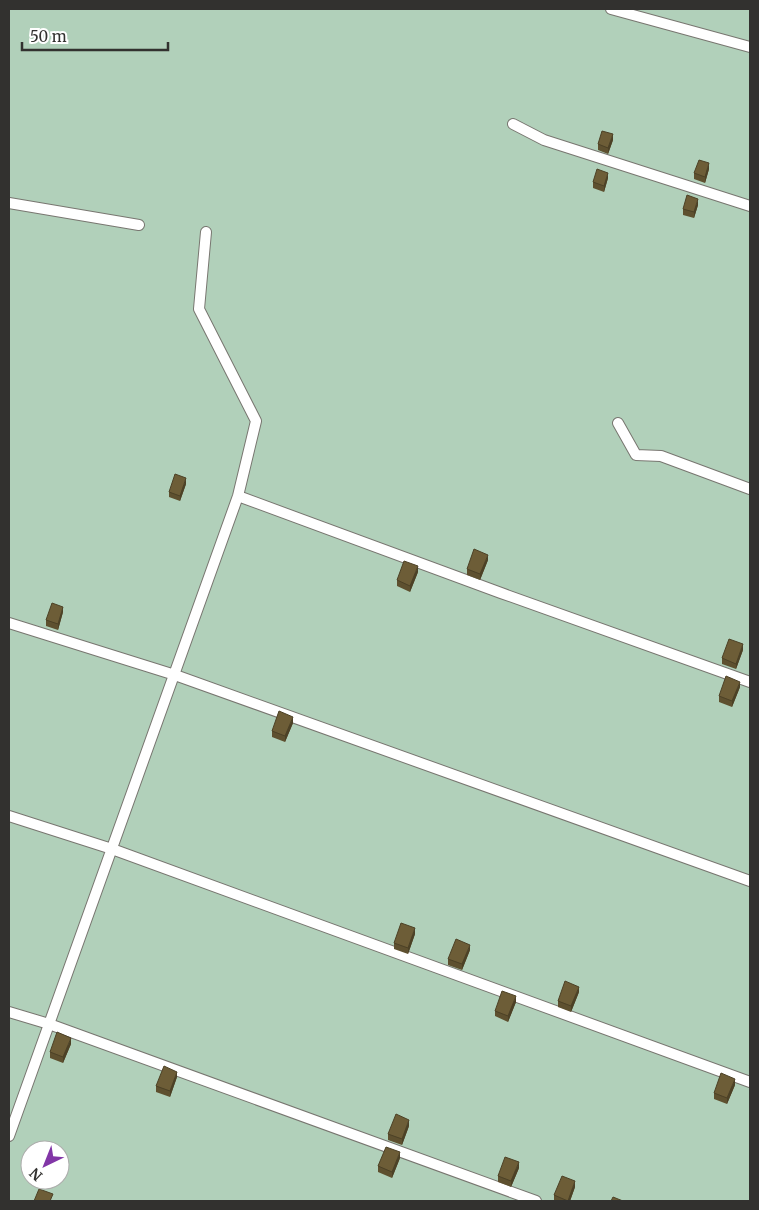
<svg xmlns="http://www.w3.org/2000/svg" width="759" height="1210" font-family="Merriweather,serif">
  <style>
    .green { fill: #b1d0ba; fill-rule: evenodd }
    .lines { fill: none; stroke-linecap: round; stroke-linejoin: round }
    .lane-casing { stroke: #787670; stroke-width: 12 }
    .lane { stroke: #fff; stroke-width: 10 }
    .wall { fill: #5e502f }
    .shaded-wall { fill: #4c4126 }
    .building { fill: #6d5d37; stroke: #4c4126 }
  </style>
  <rect width="100%" height="100%" fill="#f1efe8"/>
  <!-- green -->
  <path class="green" d="M9,9h741v1192h-741zM30,1150h30v30h-30z"/>
  <g class="lines">
    <!-- lane casing -->
    <g class="lane-casing">
      <path id="lane" d="M611,9l139,38
        M513,124l31,16 206,66
        M9,203l130,22
        M618,423l18,32 25,1 89,33
        M238,496l263,97 249,89
        M9,623l166,52 575,206
        M9,816l103,33 638,233
        M9,1012l40,12 487,177
        M9,1136l229,-640 18,-75 -57,-112 7,-77"/>
    </g>
    <!-- lane -->
    <use href="#lane" class="lane"/>
  </g>
  <!-- wall -->
  <path class="wall" d="M613,140l-5,14 -10,-4v-6z
    M709,169l-4,14 -11,-4v-6z
    M608,178l-4,14 -11,-4v-6z
    M698,205l-4,13 -11,-3v-6z
    M186,484l-6,17 -11,-4v-5z
    M488,560l-8,20 -13,-5v-6z
    M418,572l-8,20 -13,-6v-6z
    M63,612l-5,18 -12,-4v-6z
    M743,650l-7,19 -14,-5v-6z
    M740,687l-8,20 -13,-5v-6z
    M293,723l-8,19 -13,-5v-6z
    M415,934l-7,20 -14,-5v-6z
    M470,950l-8,20 -14,-5v-6z
    M579,992l-8,20 -13,-5v-6z
    M516,1002l-8,20 -13,-6v-5z
    M71,1044l-8,19 -13,-5v-6z
    M177,1077l-7,20 -14,-5v-6z
    M735,1085l-8,19 -13,-5v-6z
    M409,1126l-7,19 -14,-5v-6z
    M400,1158l-8,20 -14,-6v-6z
    M519,1168l-8,19 -13,-5v-6z
    M575,1187l-5,14h-16v-6z"/>
  <!-- shaded-wall -->
  <path class="shaded-wall" d="M613,134v6l-5,14v-6z
    M709,163v6l-4,14v-6z
    M608,173v5l-4,14v-6z
    M698,199v6l-4,13v-6z
    M186,478v6l-6,17v-5z
    M488,555v5l-8,20v-6z
    M418,566v6l-8,20v-6z
    M63,607v5l-5,18v-6z
    M743,644v6l-7,19v-5z
    M740,682v5l-8,20v-6z
    M293,717v6l-8,19v-6z
    M415,928v6l-7,20v-6z
    M470,945v5l-8,20v-6z
    M579,987v5l-8,20v-6z
    M516,996v6l-8,20v-6z
    M71,1038v6l-8,19v-6z
    M177,1072v5l-7,20v-6z
    M735,1079v6l-8,19v-6z
    M409,1120v6l-7,19v-6z
    M400,1152v6l-8,20v-6z
    M519,1162v6l-8,19v-6z
    M575,1181v6l-5,14h-2z"/>
  <!-- building -->
  <path class="building" d="M602,131l11,3 -5,14 -10,-4z
    M699,160l10,3 -4,14 -11,-4z
    M597,169l11,4 -4,13 -11,-4z
    M687,195l11,4 -4,13 -11,-3z
    M175,474l11,4 -6,18 -11,-4z
    M474,549l14,6 -8,19 -13,-5z
    M404,561l14,5 -8,20 -13,-6z
    M52,603l11,4 -5,17 -12,-4z
    M729,639l14,5 -7,20 -14,-6z
    M726,676l14,6 -8,19 -13,-5z
    M279,711l14,6 -8,19 -13,-5z
    M401,923l14,5 -7,20 -14,-5z
    M456,939l14,6 -8,19 -14,-5z
    M565,981l14,6 -8,19 -13,-5z
    M502,991l14,5 -8,20 -13,-5z
    M57,1032l14,6 -8,19 -13,-5z
    M164,1066l13,6 -7,19 -14,-5z
    M721,1073l14,6 -8,19 -13,-5z
    M396,1114l13,6 -7,19 -14,-5z
    M386,1147l14,5 -8,20 -14,-6z
    M505,1157l14,5 -8,19 -13,-5z
    M562,1176l13,5 -7,20 -14,-6z
    M39,1189l14,5 -3,7h-16z
    M613,1197l10,4h-12z"/>
  <!-- border -->
  <rect width="759" height="1210" fill="none" stroke="#32312f" stroke-width="20"/>
  <!-- north arrow -->
  <g transform="translate(45 1165) rotate(223)"><circle r="24" fill="#ffffff" stroke="#adadac"/>
  <path d="M0-4L9 19L0 12L-9 19Z" fill="#8236a7"/>
  <text y="-8" font-size="14" font-weight="bold" text-anchor="middle" fill="#32312f">N</text>
  </g>
  <!-- scale -->
  <path d="M22 42v8h146v-8" fill="none" stroke="#32312f" stroke-width="2.5"/>
  <text x="30" y="42" font-size="15" fill="#32312f" stroke="#ffffff" stroke-width="4" paint-order="stroke">50 m</text>
</svg>
